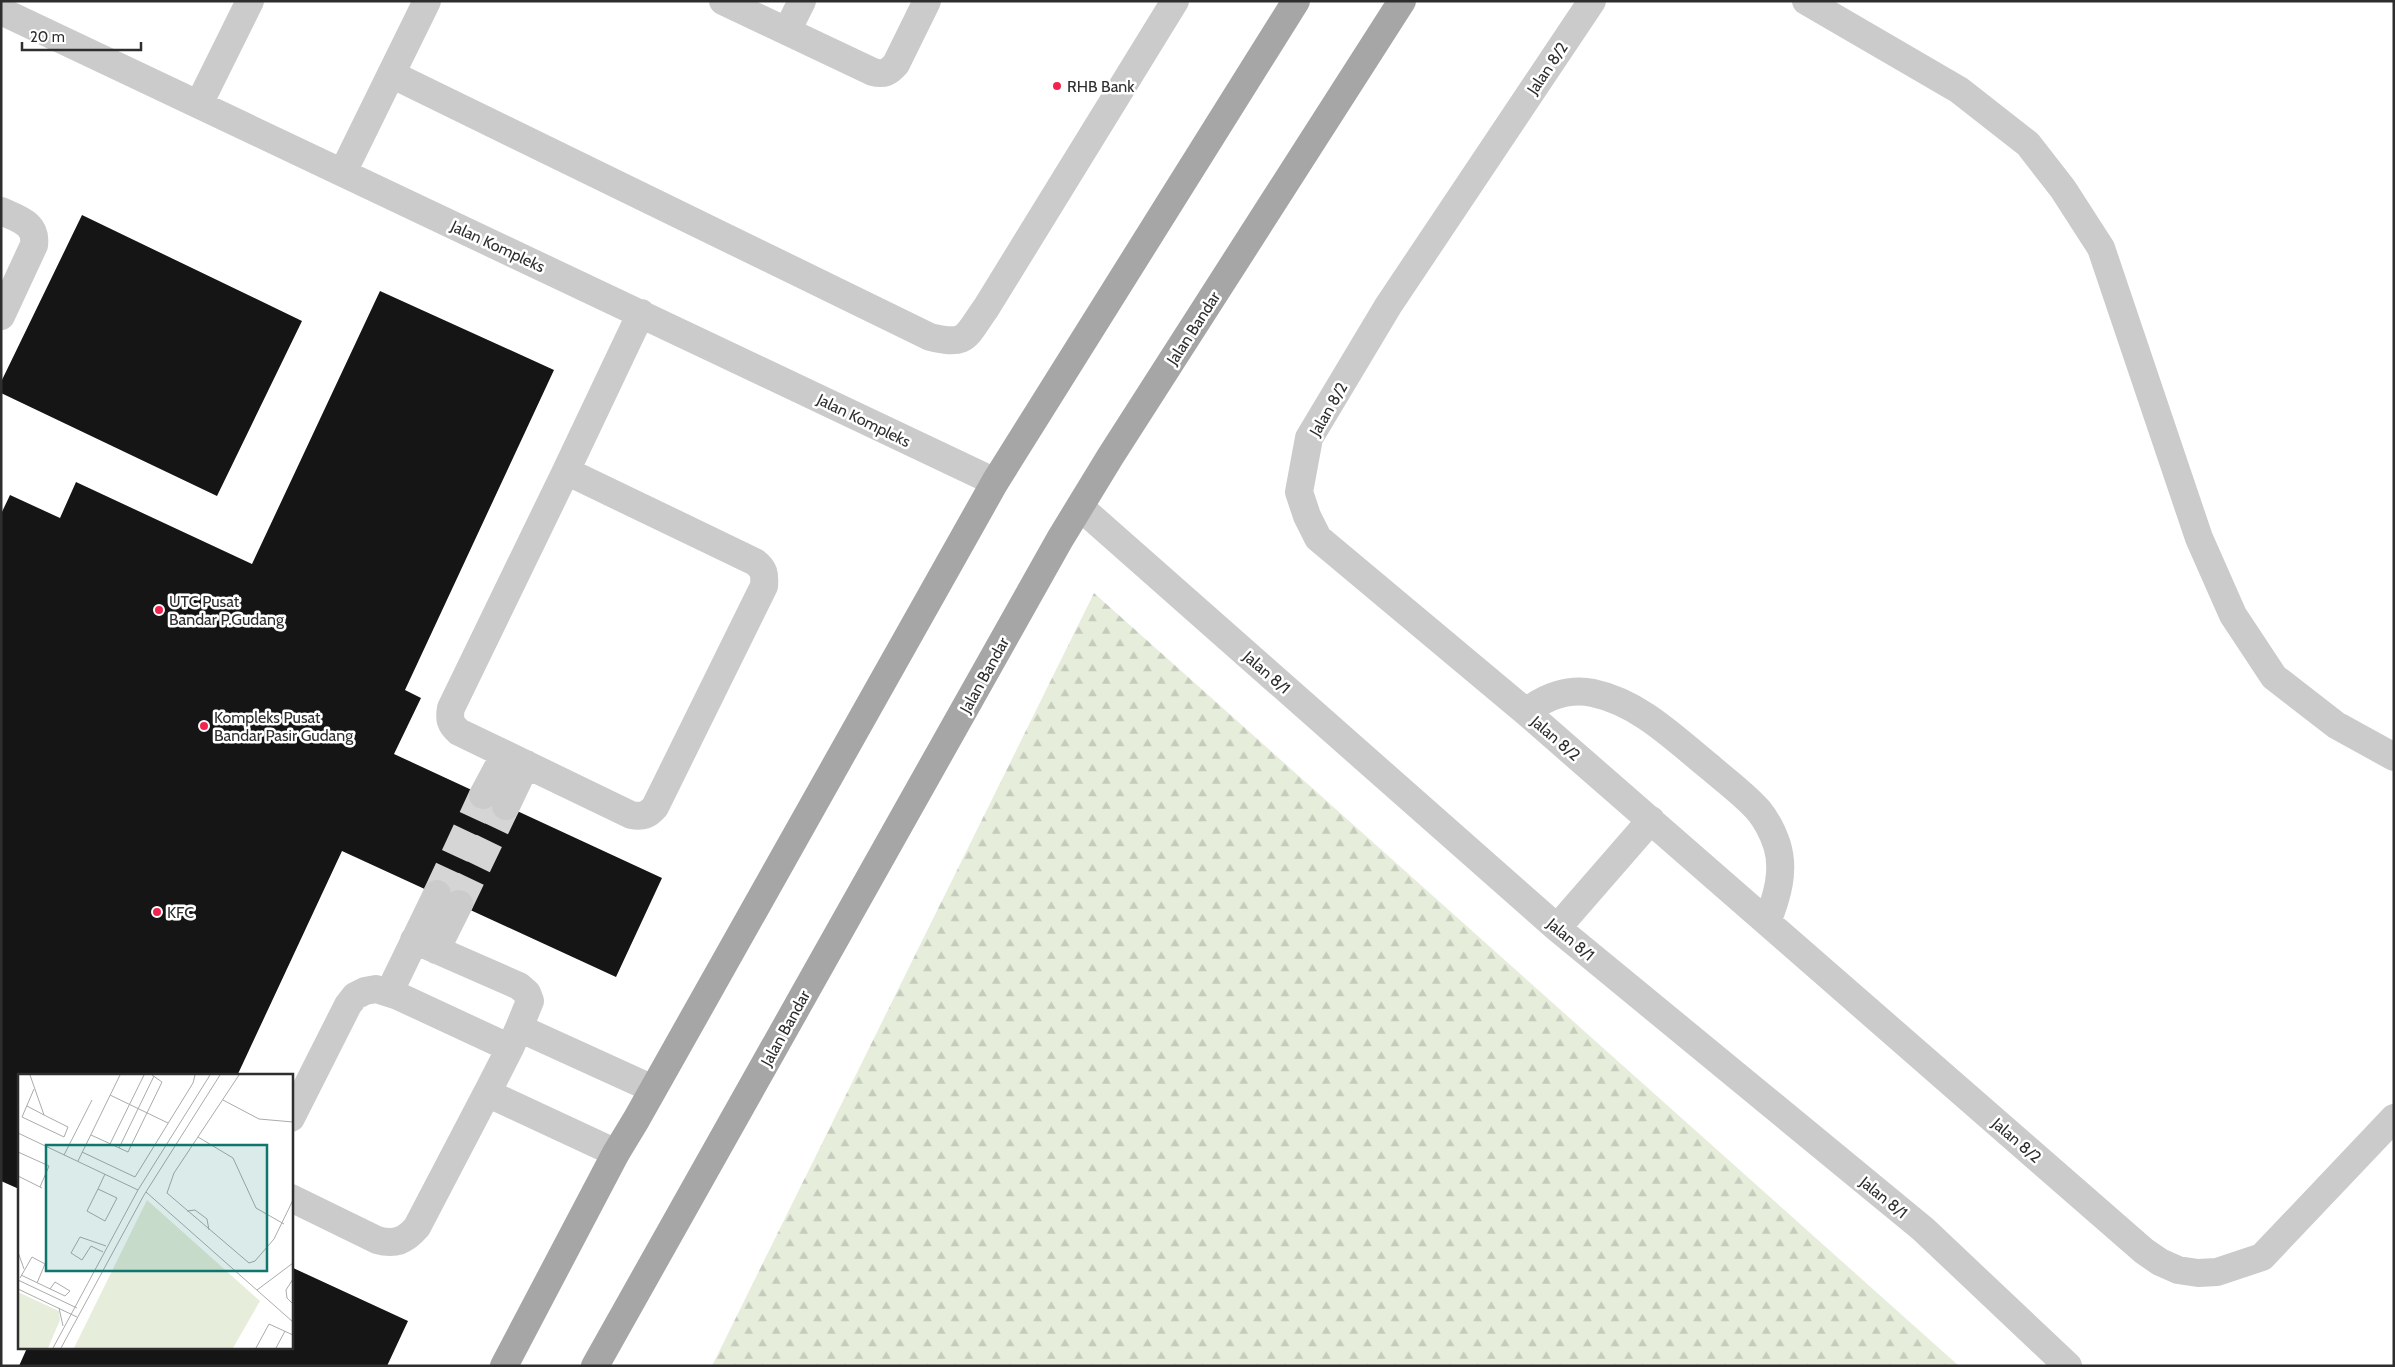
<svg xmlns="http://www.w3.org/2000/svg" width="2395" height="1367" font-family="Cabin,sans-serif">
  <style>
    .forest { fill: url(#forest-firs) }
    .building { fill: #151515 }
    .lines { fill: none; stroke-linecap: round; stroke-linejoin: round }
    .minor-tunnel { stroke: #d5d5d5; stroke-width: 28; stroke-dasharray: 28 14; stroke-linecap: butt }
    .minor { stroke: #cbcbcb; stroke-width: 28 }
    .major { stroke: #a6a6a6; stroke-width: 28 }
    .poi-dot { fill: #f2244f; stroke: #fff; stroke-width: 2 }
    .labels { text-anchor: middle; stroke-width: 5; stroke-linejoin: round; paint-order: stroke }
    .street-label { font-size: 16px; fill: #2e2e2e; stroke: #fff }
    .poi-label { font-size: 16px; fill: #2e2e2e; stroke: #fff; text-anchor: start }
    .inset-road { fill: none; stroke: #ababab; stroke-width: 1 }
    .view { fill: #0f766e; fill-opacity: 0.15; stroke: #0f766e; stroke-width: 2.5 }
    .inset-edge { fill: none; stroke: #2e2e2e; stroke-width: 2.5 }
  </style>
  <defs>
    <pattern id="forest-firs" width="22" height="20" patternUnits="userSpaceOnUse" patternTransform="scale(1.25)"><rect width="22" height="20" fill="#e7eddb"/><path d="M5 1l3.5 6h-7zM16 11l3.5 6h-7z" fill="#c6ccbc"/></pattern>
  </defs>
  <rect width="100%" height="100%" fill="#fff"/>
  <!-- forest -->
  <path class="forest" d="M1094,593l865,773h-1247z"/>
  <!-- building -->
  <path class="building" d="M82,215l220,106 -85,175 -216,-103v-11z
    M380,291l174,79 -149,320 16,8 -27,56 268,124 -46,99 -274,-126 -105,225h-218v113l-18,-8v-667l9,-19 50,23 16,-36 176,82z
    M291,1267l117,54 -21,45h-368l8,-18h264z"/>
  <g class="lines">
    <!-- minor-tunnel -->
    <path class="minor-tunnel" d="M437,894l46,-99
      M459,904l47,-98"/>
    <!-- minor -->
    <path class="minor" d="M723,1l150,71c11,3 16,0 23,-8l31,-63
      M1592,1l-204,305 -79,132 -10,54 8,24 11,22 208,174 618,539 16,11 18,8 20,3 19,-1 45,-15 132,-139
      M1806,1l153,89 69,54 35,45 38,59 98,290 34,77 41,62 62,48 58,32
      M1,11l994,471
      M787,31l15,-30
      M391,74l539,263c38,9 35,0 56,-29l189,-307
      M199,104l51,-103
      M343,172l84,-171
      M1,211c17,8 36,12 33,34l-33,71
      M566,471l189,91c9,7 10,12 9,24l-109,221c-7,8 -12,10 -24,8l-172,-83c-9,-8 -10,-13 -8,-24z
      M566,471l75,-158
      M1080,507l477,421 366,301 145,137
      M1526,712c19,-15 43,-24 67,-19 47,10 82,46 118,75 16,14 34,27 48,43 8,10 14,22 18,34 8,26 0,52 -10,77
      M483,795l22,-41
      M506,806l20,-42
      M1557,928l94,-108
      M414,940l105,46 8,7 3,8 -11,27
      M436,950l23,-46
      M389,993l48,-99
      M487,1093l23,-45
      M291,1118l57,-113 7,-9 10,-5 11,-2 22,7 112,52 9,-20 134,61
      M291,1198l86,42c18,5 28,1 40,-13l70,-134 129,60"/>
    <!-- major -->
    <path class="major" d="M504,1366l112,-213 20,-33 359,-638 301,-481
      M595,1366l465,-827 50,-82 292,-456"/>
  </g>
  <!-- markers -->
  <g class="poi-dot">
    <circle cx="1057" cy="86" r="5"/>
    <circle cx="159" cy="610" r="5"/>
    <circle cx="204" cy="726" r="5"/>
    <circle cx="157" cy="912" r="5"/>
  </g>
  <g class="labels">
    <!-- street labels -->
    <g class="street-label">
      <text transform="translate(1547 68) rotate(-56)" y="6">Jalan 8/2</text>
      <text transform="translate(498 246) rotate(25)" y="6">Jalan Kompleks</text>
      <text transform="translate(1193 328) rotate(-57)" y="6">Jalan Bandar</text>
      <text transform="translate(1328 409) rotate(-60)" y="6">Jalan 8/2</text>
      <text transform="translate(864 420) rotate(26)" y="6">Jalan Kompleks</text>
      <text transform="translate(1267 672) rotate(41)" y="6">Jalan 8/1</text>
      <text transform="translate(984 675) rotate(-61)" y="6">Jalan Bandar</text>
      <text transform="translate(1556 738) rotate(41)" y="6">Jalan 8/2</text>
      <text transform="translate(1571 939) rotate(40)" y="6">Jalan 8/1</text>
      <text transform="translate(785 1028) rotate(-61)" y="6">Jalan Bandar</text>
      <text transform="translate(2017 1140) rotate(41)" y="6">Jalan 8/2</text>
      <text transform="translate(1884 1197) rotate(39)" y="6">Jalan 8/1</text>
    </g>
    <!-- poi labels -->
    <g class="poi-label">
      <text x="1067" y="92">RHB Bank</text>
      <text x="169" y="607">UTC Pusat<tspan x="169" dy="18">Bandar P.Gudang</tspan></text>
      <text x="214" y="723">Kompleks Pusat<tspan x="214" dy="18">Bandar Pasir Gudang</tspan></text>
      <text x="167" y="918">KFC</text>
    </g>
  </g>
  <!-- overview -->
  <g transform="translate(18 1074)">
    <rect width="275" height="275" fill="#fff"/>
    <path d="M129,126l113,101 -27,47h-159z" fill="#e7eddb"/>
    <path d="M0,218l41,19 1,9 -12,28h-30z" fill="#e7eddb"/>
    <path class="inset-road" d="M12,1l14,40 24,12 -4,10 -42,-20 12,-28M221,1l-65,98 -7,20 82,70 6,-2 19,-22 19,-39M92,21l58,28M205,26l36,19 34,3M9,32l17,9M0,59l120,57M73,61l37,17 34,-70 -10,-7M180,63l35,21 23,50 28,16M92,70l34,-69M101,74l35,-72M0,78l31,14 -9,21M64,78l53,25 58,-94 2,-8M46,81l28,-55M60,87l42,-86M0,102l24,12M80,115l19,9 -12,23 -18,-10zM80,115l7,-15M128,118l147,130M169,137l8,-1 12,9 2,11M0,178l6,17M85,178l-12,-6 -9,14 -11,-7 9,-16 26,9M3,201l44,21 5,-5 -15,-9 -5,7M2,204l12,-21 13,7 -8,19M275,205l-7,11 1,8 6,6M0,206l59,28M0,215l59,28M239,216l36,-27M41,234l4,18M35,274l85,-158 72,-115M43,274l83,-153 76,-120M238,274l13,-24 24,11M258,274l9,-17"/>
    <path class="view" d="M28,71h221v126h-221z"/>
    <rect width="275" height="275" class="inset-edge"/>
  </g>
  <!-- border -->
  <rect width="2395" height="1367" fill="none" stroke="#2e2e2e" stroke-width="5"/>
  <!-- scale -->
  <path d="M22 42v8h119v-8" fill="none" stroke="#2e2e2e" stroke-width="2.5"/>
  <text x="30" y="42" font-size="15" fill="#2e2e2e" stroke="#ffffff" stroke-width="4" paint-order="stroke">20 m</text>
</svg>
